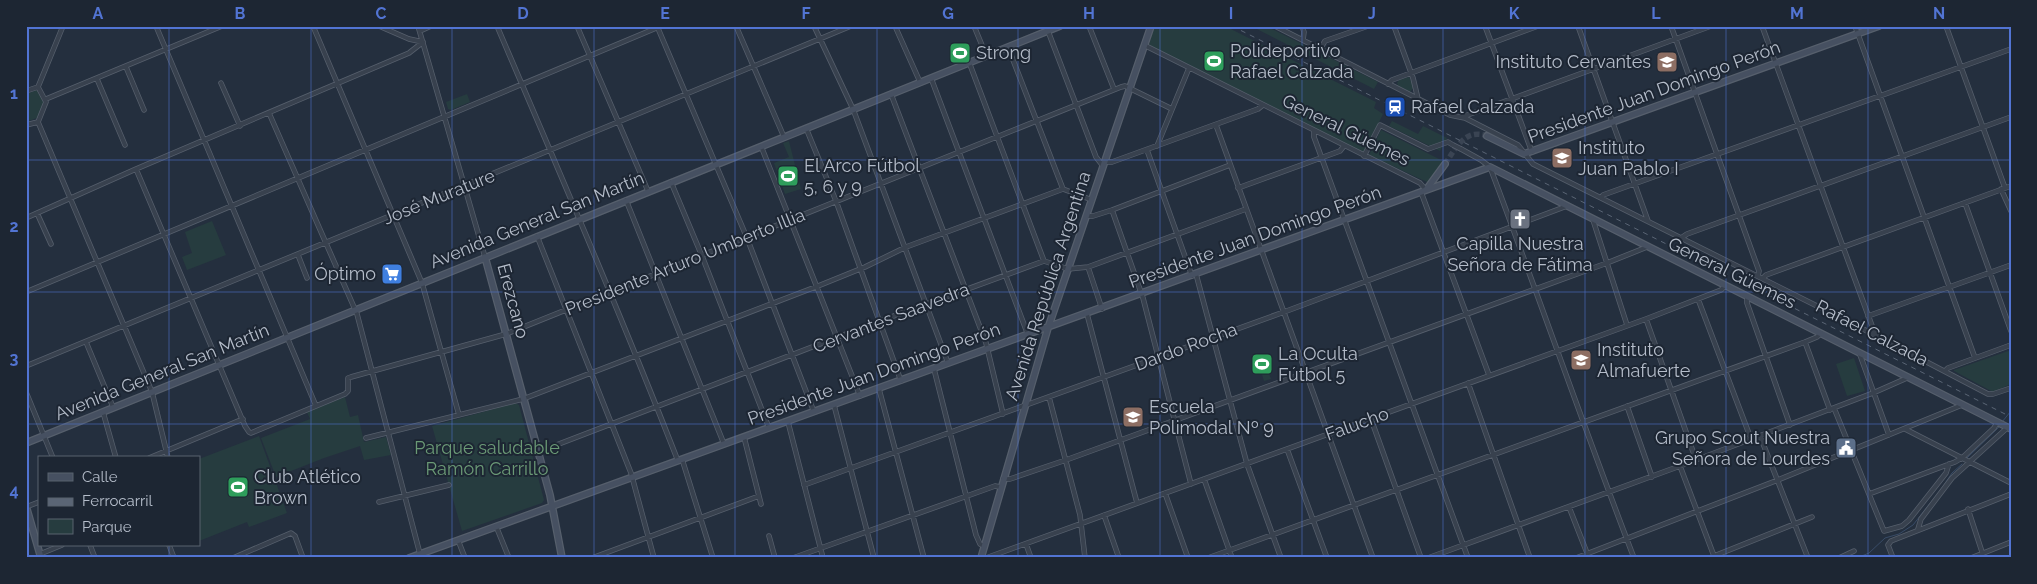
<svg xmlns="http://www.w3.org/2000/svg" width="2037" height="584" font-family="Raleway,sans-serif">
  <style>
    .green { fill: #263c3f }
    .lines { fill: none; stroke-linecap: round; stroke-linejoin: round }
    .stream { stroke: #394c67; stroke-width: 1 }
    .secondary-tunnel { stroke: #3a4453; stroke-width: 5.5; stroke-dasharray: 5.5 3; stroke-linecap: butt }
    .street-casing { stroke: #565f6c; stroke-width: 5.5 }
    .secondary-casing { stroke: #565f6c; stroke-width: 8 }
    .street { stroke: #38414e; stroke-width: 4 }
    .secondary { stroke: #465061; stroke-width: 5.5 }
    .rail { stroke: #5a6575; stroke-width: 1; stroke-dasharray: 5 5; stroke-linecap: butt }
    .street-bridge-casing { stroke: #565f6c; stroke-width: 5.5; stroke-linecap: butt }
    .street-bridge { stroke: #38414e; stroke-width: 4 }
    .grid { fill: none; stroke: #5274d3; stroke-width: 1; stroke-opacity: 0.55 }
    .labels { text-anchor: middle; stroke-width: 4; stroke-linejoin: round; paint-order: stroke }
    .poi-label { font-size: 18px; fill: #b4bcc9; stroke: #1d2633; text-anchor: start }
    .street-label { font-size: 18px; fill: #b4bcc9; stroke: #1d2633 }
    .park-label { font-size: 18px; fill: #6b9a76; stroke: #1d2633 }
    .neatline { fill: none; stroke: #5274d3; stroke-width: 2 }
    .grid-label { font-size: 16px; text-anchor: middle; font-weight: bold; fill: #5274d3 }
  </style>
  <rect width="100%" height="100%" fill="#242f3e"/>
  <!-- green -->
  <path class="green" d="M1153,26h72l151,76 -2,6 9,6 -19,39 -215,-107z
    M1251,26h15l112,56 -4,7z
    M1409,77l5,10 -4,5 -11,-5 -2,-4 2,-3z
    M37,90l7,13 -7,15 -11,4v-28z
    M467,94l3,8 -19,8 -3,-1 -2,-7z
    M1392,121l26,13 5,-8 24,12 -7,13 -51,-25z
    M1381,130l62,31 -14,22 -60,-28z
    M789,141l12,48 -16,5 -11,-31 15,-6 -6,-14z
    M212,221l14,34 -39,15 -5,-13 10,-4 -7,-21z
    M2011,350v34l-18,8 -39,-21v-1z
    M1262,354l9,25 -7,2 -8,-25z
    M1854,358l11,33 -18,5 -11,-32z
    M345,397l5,20 8,-2 6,27 22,-5 5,18 -27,5 -4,-14 -36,12 -48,19 -15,-39 49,-19 -3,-7z
    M515,403l4,2 25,95 -2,3 -80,28 -30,-105z
    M259,436l28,77 -38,14 -2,-5 -48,19v-82z"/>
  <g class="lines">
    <!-- stream -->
    <path class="stream" d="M2002,422l9,-11
      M1967,458l33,-32
      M1938,494l14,-21 10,-9
      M1857,558l12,-5 16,-15 14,-4 14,-9 22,-28"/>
    <!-- secondary-tunnel -->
    <path class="secondary-tunnel" d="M1445,164c11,-16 20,-36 42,-28"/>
    <!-- street casing -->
    <g class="street-casing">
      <path id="street" d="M156,26l160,380
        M313,26l109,257 37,132
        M379,26l30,13 14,3
        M418,26l67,231
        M497,26c62,145 124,289 181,435
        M577,26l71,165
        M657,26l90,212 67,174
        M736,26l48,111
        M814,26l39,83 95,254
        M895,26l25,56
        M974,26l12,29
        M1089,26l25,63
        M1275,26l175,89 15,3 53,27 15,19 342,171 113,59h5l18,-6
        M1302,26l2,6 -1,8
        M1394,26l19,52 5,21
        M1485,26l47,126
        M1578,26l70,195
        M1671,26l88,245 -1,5
        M1762,26l113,308
        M1855,26l120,332
        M1946,26l59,162
        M420,31l11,-5
        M1048,31l48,126 7,9
        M1144,45l276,138 6,7
        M1008,47l55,142 29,11
        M1320,49l5,-8 43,-15
        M969,62l75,199
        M126,67l18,43
        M931,78l97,257
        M97,79l28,66
        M221,83l19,43
        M1388,84l4,-4 19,-7 127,-47
        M38,87l25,-61
        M26,91l12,-4 8,15 -8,20 -12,3
        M891,94l95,249 17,71
        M46,99l176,-73
        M269,113l88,201 63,240
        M1462,117l249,-91
        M38,122l114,270 16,66
        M1216,125l157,433
        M806,128l30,73 65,180
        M1314,131v6l154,421
        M761,146l99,250
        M1157,146l32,-78
        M1461,149l20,11 9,7c49,130 94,261 144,391
        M1147,150l45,126
        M1364,156l16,-31 48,24 20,-7 5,3
        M1104,162h8l146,-53 5,-4
        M136,169l109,257 4,6 2,1 94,-39 3,-3v-13l3,-1 155,-43 615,-247 4,-1 47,23
        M671,182l31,74 67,172
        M1238,188l102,-37 4,-5
        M2001,189l10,22
        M1421,192l68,183
        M1601,198l2,-3 408,-146
        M626,200l98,244
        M1965,203l46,128
        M1112,210l31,88 48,186
        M37,213l14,31
        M1086,216h7l19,-6 118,-45
        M26,218l110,-49 273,-116 14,-11
        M1593,220l34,105
        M537,236l94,237 23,85
        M1681,238l6,-4 324,-117
        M298,255l9,23
        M1088,267l14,42
        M1196,274l51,190 34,94
        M1763,278l3,-3 245,-89
        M26,292l635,-266
        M1747,297v6l43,122
        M1698,299l53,140
        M1087,314l50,189
        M1868,316l143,-51
        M1646,319l50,141
        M86,342l27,65
        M1805,342l25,68
        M1859,352l30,83
        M26,366l825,-340
        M934,369l42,166 4,9 4,2
        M1945,371l3,-3 63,-23
        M1468,383l62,175
        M879,389l45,169
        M26,392l27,66
        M1049,397l31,118 5,43
        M834,405l40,153
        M1627,406l25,71
        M1834,408l50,123 18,-5 7,-6 37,-47 3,-9
        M103,412l13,46
        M1371,419l50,139
        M788,422l35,136
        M1905,429l106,54
        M1760,436l48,122
        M744,437l17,67
        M366,438l157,-39 295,-113 47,-19 41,-20 157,-58
        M1287,449l40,109
        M538,452l342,-131 164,-60 24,8 20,-2 158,-58
        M149,458l94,-39
        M682,459l31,99
        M1961,459l33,-31 3,-5
        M1680,466l34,90
        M1003,479h7l56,-19 541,-197 40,-16
        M1204,479l28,79
        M804,485l480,-173 283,-106
        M1165,493l23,65
        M1869,494l86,-32 5,-3
        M379,502l70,-17
        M26,507l13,-5
        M1569,507l20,51
        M1968,509l16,49
        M1104,515l15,43
        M496,526l13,32
        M1918,529l3,-10 31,-41 55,-50
        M769,536l6,22
        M458,540l7,18
        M1026,544l5,14
        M90,545l5,13
        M169,545l5,13
        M40,554l22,-9
        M233,558l58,-25 4,3 8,22
        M592,558l167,-62
        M793,558l202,-72 5,1
        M986,558l660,-239 75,-29 4,-4
        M1208,558l597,-216 12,-5 4,-4
        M1428,558l252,-92 193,-73 34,-15
        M1576,558l202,-78 184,-75
        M1709,558l103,-41
        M1839,558l15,-7
        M1893,558l-5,-13 3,-4 120,-47
        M1971,558l40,-16"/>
    </g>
    <!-- secondary casing -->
    <g class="secondary-casing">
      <path id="secondary" d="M1487,136l37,18 355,-128
        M1426,190l19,-26
        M485,257l65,238 12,63
        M26,443l1034,-417
        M26,506l15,52
        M409,558l1081,-391 521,262
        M981,558l67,-230 103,-302"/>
    </g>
    <!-- street -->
    <use href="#street" class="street"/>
    <!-- secondary -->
    <use href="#secondary" class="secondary"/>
    <!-- rail -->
    <path class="rail" d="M1232,26l779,391"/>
    <!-- street-bridge casing -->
    <g class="street-bridge-casing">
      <path id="street-bridge" d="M1453,145l8,4"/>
    </g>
    <!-- street-bridge -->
    <use href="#street-bridge" class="street-bridge"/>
  </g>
  <!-- grid -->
  <path class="grid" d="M169,26v432M311,26v532M452,26v532M594,26v532M735,26v532M877,26v532M1018,26v532M1160,26v532M1302,26v532M1443,26v532M1585,26v532M1726,26v532M1868,26v532M26,160h1985M26,292h1985M26,424h1985M169,545v13"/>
  <!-- icons -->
  <defs>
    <g id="stadium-square" transform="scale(1.125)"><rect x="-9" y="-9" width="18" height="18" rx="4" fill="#2e9e5b" stroke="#1d2633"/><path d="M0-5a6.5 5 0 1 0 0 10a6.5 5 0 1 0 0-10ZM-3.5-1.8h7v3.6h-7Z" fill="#fff"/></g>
    <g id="school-square" transform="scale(1.125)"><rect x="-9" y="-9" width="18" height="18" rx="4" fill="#8d6e63" stroke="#1d2633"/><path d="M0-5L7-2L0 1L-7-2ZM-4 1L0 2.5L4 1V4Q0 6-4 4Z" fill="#fff"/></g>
    <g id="station-square" transform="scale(1.125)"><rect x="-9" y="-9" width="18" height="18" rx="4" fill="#1a4fb4" stroke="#1d2633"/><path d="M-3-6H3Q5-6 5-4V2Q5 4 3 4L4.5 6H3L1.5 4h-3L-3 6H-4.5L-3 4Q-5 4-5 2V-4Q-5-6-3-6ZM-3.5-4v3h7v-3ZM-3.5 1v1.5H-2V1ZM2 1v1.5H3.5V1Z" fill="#fff"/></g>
    <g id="church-square" transform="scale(1.125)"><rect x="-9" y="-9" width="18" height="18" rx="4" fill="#6b7280" stroke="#1d2633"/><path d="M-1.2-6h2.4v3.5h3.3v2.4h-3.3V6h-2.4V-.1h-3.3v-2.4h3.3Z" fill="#fff"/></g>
    <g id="supermarket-square" transform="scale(1.125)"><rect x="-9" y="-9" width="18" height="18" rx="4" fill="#3f7fe0" stroke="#1d2633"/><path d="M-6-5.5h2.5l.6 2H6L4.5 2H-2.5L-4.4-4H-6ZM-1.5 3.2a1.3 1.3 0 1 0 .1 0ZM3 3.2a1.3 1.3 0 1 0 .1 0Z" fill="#fff"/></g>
    <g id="civic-square" transform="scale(1.125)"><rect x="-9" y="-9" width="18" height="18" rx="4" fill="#5c6f8a" stroke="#1d2633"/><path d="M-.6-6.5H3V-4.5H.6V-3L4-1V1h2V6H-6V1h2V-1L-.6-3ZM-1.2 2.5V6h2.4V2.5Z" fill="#fff"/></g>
  </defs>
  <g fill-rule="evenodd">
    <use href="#stadium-square" x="960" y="53"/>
    <use href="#stadium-square" x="1214" y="61"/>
    <use href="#school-square" x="1667" y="62"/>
    <use href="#station-square" x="1395" y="107"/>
    <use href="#school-square" x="1562" y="158"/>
    <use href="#stadium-square" x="788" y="176"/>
    <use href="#church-square" x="1520" y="219"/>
    <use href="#supermarket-square" x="392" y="274"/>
    <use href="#school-square" x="1581" y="360"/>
    <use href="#stadium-square" x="1262" y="364"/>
    <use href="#school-square" x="1133" y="417"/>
    <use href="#civic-square" x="1846" y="448"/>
    <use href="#stadium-square" x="238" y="487"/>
  </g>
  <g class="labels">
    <!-- poi labels -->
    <g class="poi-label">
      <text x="1230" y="57">Polideportivo<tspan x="1230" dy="21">Rafael Calzada</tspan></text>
      <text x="976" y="59">Strong</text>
      <text x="1651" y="68" text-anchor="end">Instituto Cervantes</text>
      <text x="1411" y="113">Rafael Calzada</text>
      <text x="1578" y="154">Instituto<tspan x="1578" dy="21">Juan Pablo I</tspan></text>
      <text x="804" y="172">El Arco Fútbol<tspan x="804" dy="21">5, 6 y 9</tspan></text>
      <text x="1520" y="250" text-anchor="middle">Capilla Nuestra<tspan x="1520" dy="21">Señora de Fátima</tspan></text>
      <text x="376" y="280" text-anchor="end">Óptimo</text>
      <text x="1597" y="356">Instituto<tspan x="1597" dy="21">Almafuerte</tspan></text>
      <text x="1278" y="360">La Oculta<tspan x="1278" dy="21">Fútbol 5</tspan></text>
      <text x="1149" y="413">Escuela<tspan x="1149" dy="21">Polimodal Nº 9</tspan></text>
      <text x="1830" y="444" text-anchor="end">Grupo Scout Nuestra<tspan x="1830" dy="21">Señora de Lourdes</tspan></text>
      <text x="254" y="483">Club Atlético<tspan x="254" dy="21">Brown</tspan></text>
    </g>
    <!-- street labels -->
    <g class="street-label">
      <text transform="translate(1654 92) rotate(-20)" y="6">Presidente Juan Domingo Perón</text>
      <text transform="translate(1346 130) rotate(26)" y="6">General Güemes</text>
      <text transform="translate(439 197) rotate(-22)" y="6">José Murature</text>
      <text transform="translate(537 220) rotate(-22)" y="6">Avenida General San Martín</text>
      <text transform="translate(1255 237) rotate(-20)" y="6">Presidente Juan Domingo Perón</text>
      <text transform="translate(685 262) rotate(-22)" y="6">Presidente Arturo Umberto Illia</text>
      <text transform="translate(1732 273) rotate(26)" y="6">General Güemes</text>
      <text transform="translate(1048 286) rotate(-72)" y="6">Avenida República Argentina</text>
      <text transform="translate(513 301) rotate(75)" y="6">Erezcano</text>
      <text transform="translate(891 318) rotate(-21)" y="6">Cervantes Saavedra</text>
      <text transform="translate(1872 333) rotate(27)" y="6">Rafael Calzada</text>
      <text transform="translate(1186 347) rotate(-20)" y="6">Dardo Rocha</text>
      <text transform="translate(162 372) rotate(-22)" y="6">Avenida General San Martín</text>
      <text transform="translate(874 374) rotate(-20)" y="6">Presidente Juan Domingo Perón</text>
      <text transform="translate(1357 424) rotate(-20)" y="6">Falucho</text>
    </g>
    <!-- park labels -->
    <g class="park-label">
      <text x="487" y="454">Parque saludable<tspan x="487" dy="21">Ramón Carrillo</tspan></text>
    </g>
  </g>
  <!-- border -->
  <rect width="2037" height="584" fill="none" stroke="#1d2633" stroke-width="55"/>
  <!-- legend -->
  <rect x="38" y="456" width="162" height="90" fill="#1d2633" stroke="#59626f"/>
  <rect x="48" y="473" width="25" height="8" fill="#465061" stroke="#59626f"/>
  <text x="82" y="482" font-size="15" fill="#b4bcc9">Calle</text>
  <rect x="48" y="498" width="25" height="8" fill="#5a6575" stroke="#59626f"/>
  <text x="82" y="506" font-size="15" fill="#b4bcc9">Ferrocarril</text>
  <rect x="48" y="519" width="25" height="15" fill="#263c3f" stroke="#59626f"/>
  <text x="82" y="532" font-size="15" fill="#b4bcc9">Parque</text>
  <rect x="28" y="28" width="1982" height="528" class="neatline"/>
  <g class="grid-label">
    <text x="98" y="19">A</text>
    <text x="240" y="19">B</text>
    <text x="381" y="19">C</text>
    <text x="523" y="19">D</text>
    <text x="665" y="19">E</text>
    <text x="806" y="19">F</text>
    <text x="948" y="19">G</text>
    <text x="1089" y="19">H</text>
    <text x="1231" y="19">I</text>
    <text x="1372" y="19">J</text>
    <text x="1514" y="19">K</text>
    <text x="1656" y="19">L</text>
    <text x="1797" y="19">M</text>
    <text x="1939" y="19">N</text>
    <text x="14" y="99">1</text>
    <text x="14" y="232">2</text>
    <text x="14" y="364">3</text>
    <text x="14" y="496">4</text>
  </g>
</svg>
